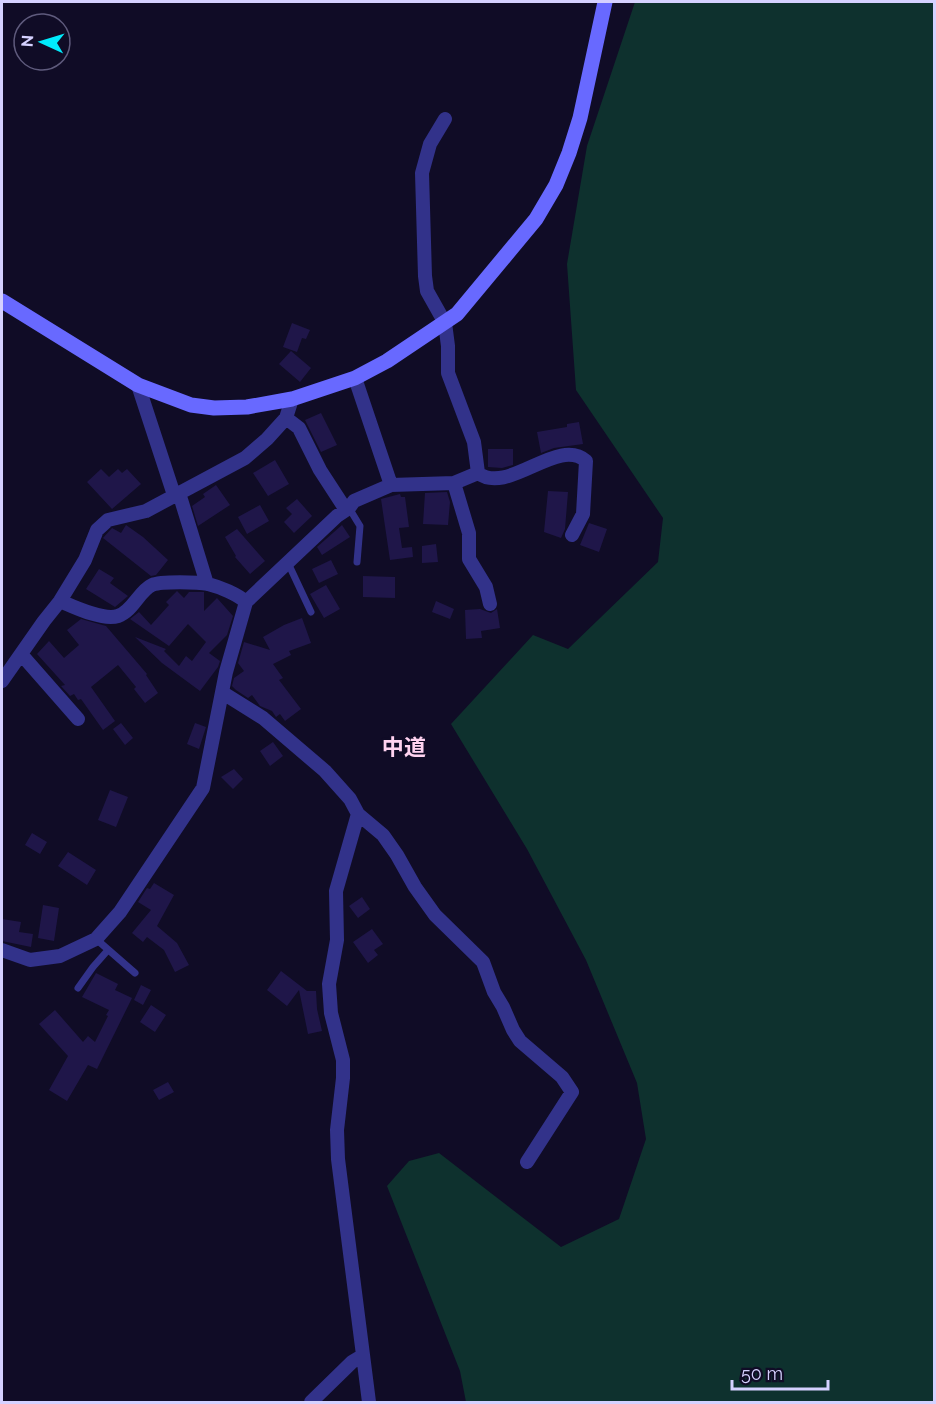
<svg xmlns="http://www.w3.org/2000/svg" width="936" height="1404" font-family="Raleway,'Noto Sans JP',sans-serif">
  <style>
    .green { fill: #0e312e }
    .building { fill: #1f1649 }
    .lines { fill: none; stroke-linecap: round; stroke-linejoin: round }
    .service { stroke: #32328a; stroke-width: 7 }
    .minor { stroke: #32328a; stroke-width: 14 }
    .secondary { stroke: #6869ff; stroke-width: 15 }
    .labels { text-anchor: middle; stroke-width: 5; stroke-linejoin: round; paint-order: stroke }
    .neighbourhood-label { font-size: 22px; font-weight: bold; fill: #ffd3f0; stroke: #100c26 }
  </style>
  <rect width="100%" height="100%" fill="#100c26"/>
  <!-- green -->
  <path class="green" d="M635,2h299v1400h-468l-6,-31 -73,-185 22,-25 30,-8 122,94 58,-28 27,-80 -9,-56 -51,-123 -59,-111 -76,-125 82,-89 35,14 90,-87 5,-44 -87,-128 -9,-126 20,-118z"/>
  <!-- building -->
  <path class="building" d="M292,323l18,7 -4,9 -4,-1 -5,14 -14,-5z
    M291,351l20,17 -11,14 -21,-18z
    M321,413l16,32 -16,7 -16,-32z
    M579,422l4,22 -29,4 -13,5 -4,-21 30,-5v-3z
    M488,449h25v16l-11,3 -14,-1z
    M275,460l14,24 -21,12 -15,-23z
    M101,469l8,8 9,-8 4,4 5,-4 14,15 -29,25 -25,-27z
    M216,485l14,20 -32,21 -6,-20 13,-9 -2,-3z
    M548,491l20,1 -3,37 -4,9 -17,-6z
    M447,492l3,10 -2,23 -25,-1 2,-31z
    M400,494l1,3h4l4,30 -10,1 3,20 10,-1 1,10 -23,3 -9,-61z
    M297,499l15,17 -18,17 -10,-11 8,-8 -6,-6z
    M260,505l9,16 -22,13 -9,-17z
    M589,523l18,6 -8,23 -19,-7z
    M126,525l17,12 25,23 -12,15 -5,1 -48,-38 9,-10 9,5z
    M342,525l8,12 -28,18 -5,-8z
    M237,529l28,32 -15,13 -15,-17 1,-1 -11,-19z
    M436,544l2,18 -16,1v-17z
    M331,560l7,14 -19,9 -7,-14z
    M99,569l15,9 -4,5 18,13 -13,11 -29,-18z
    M363,576l32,1v21l-32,-1z
    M326,585l14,24 -16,9 -14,-24z
    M177,591l7,7 5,-6h15v19l13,-13 16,18 -6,19 -18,18 11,8 -2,6 -18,24 -38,-28 -27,-26 31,12 -2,2 15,15 7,-10 6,5 14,-19 -18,-18 -19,22 -39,-27 9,-7 12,13 18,-20 -3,-3z
    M436,601l18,8 -4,10 -18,-7z
    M480,609l11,4 6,-4 3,19 -19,3 1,7 -16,1 -1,-29z
    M302,618l9,25 -22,8 2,4 -18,9 10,14 -4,2 22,29 -16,12 -5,-7 -4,3 -4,-6 -12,-5 -8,-11 -4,3 -12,-8 -4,-4 2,-8 10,-7 -6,-8 6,-21 26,8 -7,-13 21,-12z
    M81,619l25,7 41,48 -1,1 12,18 -13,10 -11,-14 2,-2 -18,-22 -27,22 24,34 -12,9 -22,-31 -3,1 -4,-6 -4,2 -9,-10 4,-1 -28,-31 12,-13 15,17 15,-13 -12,-15z
    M121,723l12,15 -8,7 -12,-16z
    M195,723l11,4 -7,22 -12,-5z
    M273,742l10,14 -13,10 -10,-15z
    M234,769l9,10 -10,10 -12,-12z
    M110,790l18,7 -12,30 -18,-7z
    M32,833l15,9 -7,12 -15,-9z
    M68,852l28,18 -9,15 -29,-19z
    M154,883l20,12 -17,31 20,17 12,22 -14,7 -11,-22 -17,-13 -4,5 -11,-9 19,-23 -13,-8 9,-14 3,1z
    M362,897l8,12 -12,9 -9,-12z
    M43,905l16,3 -5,33 -16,-3z
    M2,919l19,3 -2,10 14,2 -2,13 -29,-6z
    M372,929l11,15 -9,6 4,5 -10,8 -15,-21z
    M281,971l26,20h9l1,18 5,22 -14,3 -9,-44 -12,16 -20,-16z
    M96,973l22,11 -3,6 17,8 -35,71 -9,-4 -21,36 -18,-11 19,-34 -29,-32 16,-14 28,32 5,-6 7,6 13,-26 -2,-1 3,-5 -27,-13z
    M141,985l10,5 -8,15 -9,-5z
    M151,1005l15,10 -11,17 -15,-10z
    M168,1082l6,10 -15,8 -6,-10z"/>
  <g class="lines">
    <!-- service -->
    <path class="service" d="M349,508l11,18 -3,36
      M288,563l23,49
      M96,939l39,34
      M78,988l15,-21 15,-17"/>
    <!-- minor -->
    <path class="minor" d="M355,378l36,107
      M138,385l36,110
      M286,418l13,10 21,42 26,40
      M478,473c30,23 80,-37 108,-12l-3,53 -11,21
      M454,483l15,50v26l17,28 4,17
      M179,493l28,91
      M60,601c14,6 43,20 58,15 15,-5 21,-25 34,-31 9,-4 47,-3 56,-1 12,3 29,10 38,18
      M21,654l57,65
      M2,681l42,-60 16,-20 25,-41 12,-30 11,-10 38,-9 99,-53 22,-19 19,-21 6,-19
      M223,693l40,25 62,53 25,28 8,15 25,21 14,20 18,32 20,28 48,47 11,30 9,15 10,23 7,11 42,36 10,15 -45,70
      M358,814l-22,77 1,49 -8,44 2,29 12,47v18l-6,52 1,29 31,243
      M2,950l28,10 30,-4 36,-17 24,-27 83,-124 23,-116 20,-70 91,-86 12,-8 5,-7 37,-16 63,-2 24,-10 -4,-31 -26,-69v-27l-3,-23 -18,-32 -2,-15 -3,-103 8,-29 15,-25
      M311,1402l41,-40 10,-6"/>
    <!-- secondary -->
    <path class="secondary" d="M2,301l136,84 53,20 23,3 33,-1 45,-8 63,-21 32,-17 70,-47 79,-95 20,-34 13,-32 11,-35 25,-116"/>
  </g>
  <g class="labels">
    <!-- neighbourhood labels -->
    <g class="neighbourhood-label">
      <text x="404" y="755">中道</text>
    </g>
  </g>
  <!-- border -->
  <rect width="936" height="1404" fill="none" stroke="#d5d1ff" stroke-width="6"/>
  <!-- north arrow -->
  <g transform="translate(42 42) rotate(274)"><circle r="28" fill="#100c26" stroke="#5f5b7d" stroke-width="1.5"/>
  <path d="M0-4.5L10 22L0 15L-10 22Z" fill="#00ebfc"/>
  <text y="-9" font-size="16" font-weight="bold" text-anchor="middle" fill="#d5d1ff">N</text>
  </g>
  <!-- scale -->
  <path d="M732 1380v9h96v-9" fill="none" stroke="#d5d1ff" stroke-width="3"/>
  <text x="741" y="1380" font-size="18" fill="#d5d1ff" stroke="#100c26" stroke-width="4.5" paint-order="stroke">50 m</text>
</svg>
